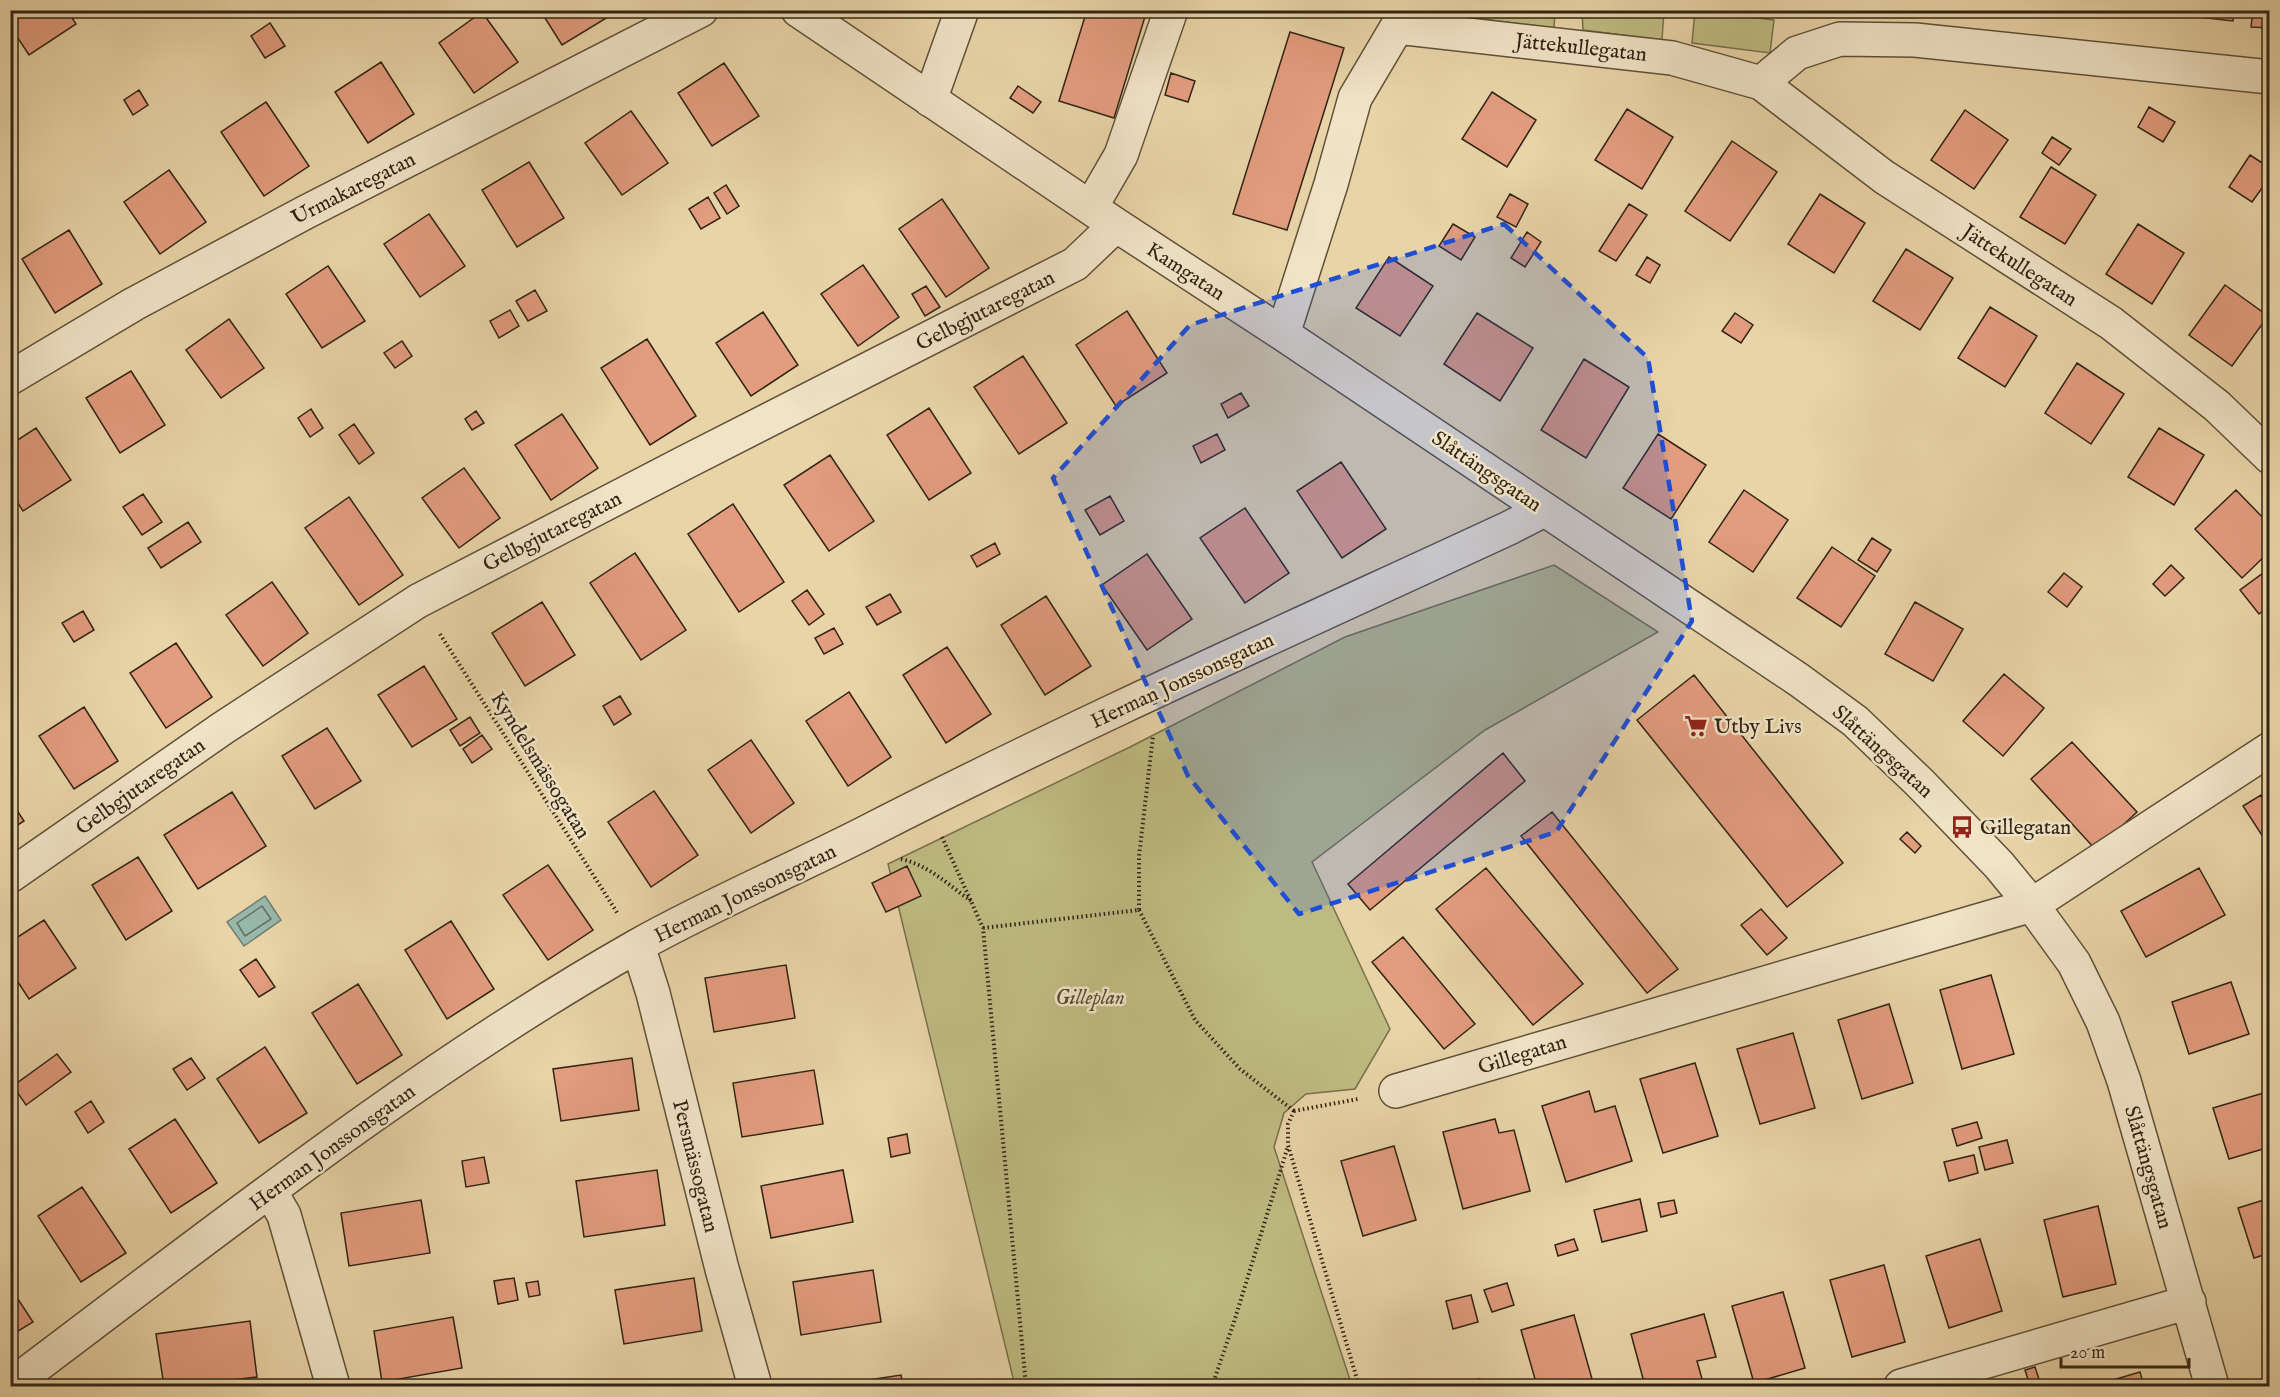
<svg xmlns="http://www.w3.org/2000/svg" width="2280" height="1397" font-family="'IM FELL English',serif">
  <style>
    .green { fill: #bebb82; stroke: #78704c; stroke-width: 1.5 }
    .water { fill: #98b8ac; stroke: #6f7d70; stroke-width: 1.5 }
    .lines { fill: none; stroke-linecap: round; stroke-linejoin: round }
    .shore { stroke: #646e60; stroke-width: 1.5 }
    .building { fill: #e29c7e; stroke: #312415; stroke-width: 1.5 }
    .street-casing { stroke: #5f503a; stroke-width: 36 }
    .path { stroke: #312415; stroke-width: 4; stroke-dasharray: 1.5 3; stroke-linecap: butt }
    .street { stroke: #f0e3c6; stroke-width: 33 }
    .marked { fill: #1d4ed8; fill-opacity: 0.2; stroke: #1d4ed8; stroke-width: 4.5; stroke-dasharray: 12 8; stroke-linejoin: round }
    .labels { text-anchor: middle; stroke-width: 5; stroke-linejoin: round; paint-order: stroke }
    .street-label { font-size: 21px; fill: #312415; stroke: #f0e3c6 }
    .poi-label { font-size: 21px; fill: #312415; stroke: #f0e3c6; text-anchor: start }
    .park-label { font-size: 21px; font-style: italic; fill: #544a30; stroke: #f0e3c6 }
  </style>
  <rect width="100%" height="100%" fill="#e8d4a7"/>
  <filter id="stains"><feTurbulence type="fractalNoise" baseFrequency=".00333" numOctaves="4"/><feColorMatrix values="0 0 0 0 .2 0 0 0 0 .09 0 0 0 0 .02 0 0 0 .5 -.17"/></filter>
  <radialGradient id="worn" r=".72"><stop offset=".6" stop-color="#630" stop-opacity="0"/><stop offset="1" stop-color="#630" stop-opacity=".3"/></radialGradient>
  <!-- green -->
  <path class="green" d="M1474,11h81l-1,17 -81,-10z
    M1582,11h82l-2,29 -79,-10z
    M1695,11l79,9 -4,33 -78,-10z
    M1554,565l104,67 -173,98 -173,132 78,167 -35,60 -49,5 -22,19 -10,34 78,239h-337l-127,-522 242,-117 215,-110z"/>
  <!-- water -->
  <path class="water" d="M265,896l16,24 -37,26 -17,-24z"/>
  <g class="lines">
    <!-- shore -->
    <path class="shore" d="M262,906l9,13 -26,17 -8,-13z"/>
  </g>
  <!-- building -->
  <path class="building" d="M10,10h57l9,14 -47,31 -19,-29z
    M540,10h63l5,7 -46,28z
    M1087,10h60l-33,108 -55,-17z
    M2135,10h99l-1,11z
    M2253,10h17v18l-19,-1z
    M482,12l36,50 -44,31 -35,-50z
    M270,23l15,23 -20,12 -14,-22z
    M1290,32l54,16 -57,182 -54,-16z
    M381,62l33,52 -46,29 -33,-51z
    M724,63l35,53 -47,30 -34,-53z
    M1171,73l24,8 -7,21 -23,-7z
    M1018,86l23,16 -8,11 -23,-15z
    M139,90l9,15 -15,10 -9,-15z
    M1492,92l44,28 -29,47 -45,-28z
    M266,102l43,64 -45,30 -43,-64z
    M2149,107l26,15 -12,20 -25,-15z
    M1627,109l46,28 -31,52 -47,-29z
    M1965,110l43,30 -34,49 -43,-29z
    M631,111l37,52 -46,32 -37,-52z
    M2052,137l19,12 -12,16 -17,-12z
    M1732,141l45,31 -47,69 -45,-30z
    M2250,155l20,13v9l-18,25 -23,-15z
    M529,162l35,56 -47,29 -35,-57z
    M2051,167l45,28 -31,49 -45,-27z
    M169,170l37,52 -46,32 -36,-52z
    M726,185l13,21 -12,8 -13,-21z
    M1510,194l18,10 -12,23 -19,-10z
    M1820,194l45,29 -31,50 -46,-29z
    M708,197l12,21 -19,11 -12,-20z
    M942,199l47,69 -43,29 -47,-68z
    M1629,204l18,11 -31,46 -17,-10z
    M429,214l36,52 -45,31 -36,-53z
    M1453,224l22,13 -14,23 -22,-14z
    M2138,224l46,29 -32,51 -46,-30z
    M69,230l33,54 -47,29 -33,-54z
    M1527,232l14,10 -16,25 -14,-9z
    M1906,249l47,29 -33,52 -47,-29z
    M1389,257l44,29 -33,50 -44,-28z
    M1647,257l13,8 -10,18 -14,-8z
    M863,265l36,52 -41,29 -37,-52z
    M328,266l37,55 -43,27 -36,-54z
    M2225,285l43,31 -36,50 -43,-31z
    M926,286l14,21 -15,9 -13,-22z
    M535,290l12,21 -19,10 -12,-20z
    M1990,307l47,29 -32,51 -47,-29z
    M510,310l9,16 -20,12 -9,-17z
    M1127,311l40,62 -51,33 -40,-61z
    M763,312l35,53 -47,31 -35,-53z
    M1477,313l56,35 -33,53 -56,-37z
    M1735,313l18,12 -12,18 -19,-12z
    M229,319l35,49 -43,30 -35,-48z
    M647,339l49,77 -46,29 -49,-77z
    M402,341l10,15 -17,12 -11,-15z
    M1023,356l44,67 -48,31 -45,-67z
    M1584,359l45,28 -43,71 -45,-28z
    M2077,363l47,31 -33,50 -46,-31z
    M131,371l34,54 -45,28 -34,-55z
    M1241,393l8,13 -21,12 -7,-14z
    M929,408l42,65 -42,27 -42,-65z
    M311,409l12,19 -13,9 -12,-19z
    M476,411l8,12 -12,7 -7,-11z
    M562,414l36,54 -47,32 -36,-55z
    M354,424l20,29 -15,11 -20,-29z
    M36,428l35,52 -48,31 -13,-20v-46z
    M2159,428l45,27 -30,50 -46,-28z
    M1217,434l8,16 -24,13 -8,-17z
    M1658,434l48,31 -35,54 -48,-31z
    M830,455l44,66 -45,30 -45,-66z
    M1341,462l45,67 -44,29 -45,-67z
    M464,468l36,50 -41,30 -37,-50z
    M1744,490l44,30 -35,52 -44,-30z
    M2236,490l34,35v26l-28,27 -47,-49z
    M143,494l19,28 -20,13 -19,-28z
    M1110,496l14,25 -24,14 -15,-25z
    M349,497l54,78 -44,30 -54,-77z
    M733,504l51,78 -45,30 -51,-78z
    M1245,508l44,65 -44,30 -45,-65z
    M188,522l13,20 -40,26 -13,-20z
    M1872,538l19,12 -14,22 -19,-12z
    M995,543l5,11 -23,13 -6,-11z
    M1832,547l43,29 -34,51 -44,-29z
    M635,553l51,77 -45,30 -51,-77z
    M1147,554l45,65 -45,31 -45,-65z
    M2171,565l13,13 -19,18 -12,-12z
    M2270,568v37l-11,9 -19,-24z
    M2064,573l18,14 -15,20 -19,-15z
    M272,582l36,51 -45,33 -37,-51z
    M807,590l17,24 -15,11 -17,-24z
    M890,594l11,18 -24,13 -11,-18z
    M1046,596l45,70 -46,29 -44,-70z
    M542,602l33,53 -50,31 -33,-53z
    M1915,602l48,27 -30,52 -48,-27z
    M83,611l11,19 -20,12 -12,-19z
    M834,628l9,16 -19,10 -9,-16z
    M176,643l36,54 -46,31 -36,-55z
    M947,647l44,67 -45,29 -43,-68z
    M424,666l33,53 -45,28 -34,-52z
    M2004,674l40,34 -41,48 -40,-35z
    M1694,675l149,188 -56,44 -150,-187z
    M849,692l42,65 -43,29 -42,-65z
    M620,696l11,18 -17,11 -11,-19z
    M84,707l34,54 -44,28 -35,-53z
    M470,717l10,16 -20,13 -10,-16z
    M327,728l34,53 -46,28 -33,-53z
    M482,735l10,14 -20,14 -9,-14z
    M751,740l43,63 -43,30 -43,-63z
    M2072,742l65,70 -41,38 -65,-71z
    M1503,753l22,28 -155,129 -22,-26z
    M654,791l44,64 -47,32 -43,-65z
    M232,792l34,54 -68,43 -34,-54z
    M2261,795l9,14v28l-5,3 -22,-34z
    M10,800l14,21 -14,9z
    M1552,812l126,157 -31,24 -126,-157z
    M1907,832l14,14 -6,7 -15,-14z
    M138,857l34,54 -46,29 -34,-55z
    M548,865l45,65 -45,30 -45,-65z
    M907,866l14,30 -35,16 -14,-29z
    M1486,868l97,116 -50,41 -97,-116z
    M2199,868l26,47 -79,42 -25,-46z
    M1761,909l26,29 -20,17 -26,-30z
    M44,920l32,48 -47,31 -19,-29v-28z
    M451,921l43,68 -47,30 -42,-69z
    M1403,937l72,87 -31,25 -72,-87z
    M256,959l19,28 -16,10 -19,-27z
    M786,965l9,53 -81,14 -9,-54z
    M1991,975l23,79 -52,15 -22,-79z
    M2231,982l18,52 -60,20 -17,-52z
    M358,984l44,71 -45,29 -45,-71z
    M1889,1004l24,79 -51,16 -24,-79z
    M1793,1033l22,75 -55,16 -23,-75z
    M265,1047l42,66 -48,30 -42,-64z
    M57,1054l14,18 -45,33 -13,-19z
    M191,1058l14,20 -18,12 -14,-21z
    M632,1058l7,52 -78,11 -8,-52z
    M1695,1063l23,73 -55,17 -23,-74z
    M814,1070l9,54 -81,13 -9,-54z
    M1589,1091l6,21 20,-6 17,55 -66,21 -24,-76z
    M2270,1091v56l-41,12 -16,-51z
    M91,1101l13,21 -16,11 -13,-21z
    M175,1119l42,64 -46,30 -42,-64z
    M1495,1119l4,14 15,-3 16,61 -67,18 -20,-77z
    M1977,1122l5,16 -25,8 -5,-17z
    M907,1134l3,19 -19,4 -3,-19z
    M2007,1140l6,23 -28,7 -6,-23z
    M1394,1146l22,74 -53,16 -22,-75z
    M1974,1155l4,18 -29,8 -5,-19z
    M484,1157l5,26 -23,4 -4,-26z
    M657,1170l8,55 -81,12 -8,-56z
    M843,1170l10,52 -82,16 -10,-52z
    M82,1187l44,66 -45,29 -43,-66z
    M2270,1198v55l-16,5 -16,-50z
    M1640,1199l7,32 -45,11 -8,-32z
    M421,1200l9,53 -81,13 -8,-53z
    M1674,1200l3,13 -16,4 -3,-14z
    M2098,1206l18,78 -53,13 -19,-77z
    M1574,1239l4,11 -20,6 -3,-11z
    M1980,1239l22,72 -53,17 -23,-72z
    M1884,1265l21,77 -53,15 -22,-77z
    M873,1270l8,52 -80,13 -8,-53z
    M514,1278l4,22 -20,4 -4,-23z
    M694,1278l8,53 -78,13 -9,-54z
    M538,1281l2,14 -11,2 -3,-14z
    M1507,1283l7,22 -22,7 -8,-22z
    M10,1287l23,35 -23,14z
    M1783,1292l22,76 -51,15 -22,-77z
    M1471,1295l7,27 -25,7 -7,-28z
    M2270,1304v25l-8,-23z
    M1704,1314l12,43 -19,4 7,25h-59l-14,-52z
    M1574,1315l20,71h-57l-16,-56z
    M453,1317l9,51 -80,14 -8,-51z
    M250,1321l7,56 -71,9h-22l-8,-52z
    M2035,1367l6,18 -11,1 -5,-16z
    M2140,1372l4,14h-51z
    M901,1375l2,11h-75z
    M1480,1379l2,7h-29z
    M571,1380l1,6h-16l-1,-4z
    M722,1381l1,5h-46z
    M544,1382l1,4h-21v-2z"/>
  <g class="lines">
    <!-- street casing -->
    <g class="street-casing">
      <path id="street" d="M798,10l318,215 167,109 516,346 56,41 65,62 79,82 33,40 42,58 29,59 21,59 88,305
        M1761,83l36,-30 43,-14 75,1 355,37
        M930,100l32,-90
        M1091,207l30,-52 50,-145
        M1283,334l48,-150 24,-86 42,-71 275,31 89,25 123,94 227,146 106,83 53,51
        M10,378l124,-74 172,-92 395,-202
        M10,876l213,-148 195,-127 266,-138 391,-199 41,-39
        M638,946l15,47 69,276 33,117
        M1396,1091l636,-186 238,-156
        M270,1191l14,24 49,171
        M10,1386c204,-153 405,-314 627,-440 73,-41 151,-74 226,-112 212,-109 430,-206 646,-306l35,-18
        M1901,1386l288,-84"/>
    </g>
    <!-- path -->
    <path class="path" d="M440,634l178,280
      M942,837l41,91 43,458
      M901,859c27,6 48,26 70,42
      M1139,910l56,110 45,49 54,42
      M983,928l156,-18v-54l14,-120
      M1294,1111l-6,13v21l71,241
      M1294,1111l64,-12
      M1212,1386l22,-64 54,-176"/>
    <!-- street -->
    <use href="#street" class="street"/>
  </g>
  <!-- marked area -->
  <path class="marked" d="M1504,224l144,134 44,263 -136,211 -257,82 -111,-138 -135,-298 137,-153z"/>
  <!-- icons -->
  <defs>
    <g id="supermarket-bare" transform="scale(1.8)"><path d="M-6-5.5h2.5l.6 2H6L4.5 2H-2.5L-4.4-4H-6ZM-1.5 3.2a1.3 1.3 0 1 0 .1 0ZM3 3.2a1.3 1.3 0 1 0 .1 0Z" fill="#8f2418" stroke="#f0e3c6" stroke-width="2.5" paint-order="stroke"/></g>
    <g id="bus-bare" transform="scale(1.8)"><path d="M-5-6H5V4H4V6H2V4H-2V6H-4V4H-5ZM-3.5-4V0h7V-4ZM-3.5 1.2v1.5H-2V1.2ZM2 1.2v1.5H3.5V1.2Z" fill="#8f2418" stroke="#f0e3c6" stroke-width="2.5" paint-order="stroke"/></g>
  </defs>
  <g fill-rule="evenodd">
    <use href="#supermarket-bare" x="1696" y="726"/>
    <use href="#bus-bare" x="1962" y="827"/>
  </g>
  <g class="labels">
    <!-- street labels -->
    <g class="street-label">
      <text transform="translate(1581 47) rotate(6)" y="7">Jättekullegatan</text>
      <text transform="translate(353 188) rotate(-27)" y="7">Urmakaregatan</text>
      <text transform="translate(2020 265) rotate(33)" y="7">Jättekullegatan</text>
      <text transform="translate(1186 271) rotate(33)" y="7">Kamgatan</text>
      <text transform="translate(985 310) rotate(-27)" y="7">Gelbgjutaregatan</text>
      <text transform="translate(1487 471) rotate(34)" y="7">Slåttängsgatan</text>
      <text transform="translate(552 531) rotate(-27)" y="7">Gelbgjutaregatan</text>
      <text transform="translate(1182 680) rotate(-25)" y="7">Herman Jonssonsgatan</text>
      <text transform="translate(1883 751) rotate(42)" y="7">Slåttängsgatan</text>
      <text transform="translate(541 765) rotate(58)" y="7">Kyndelsmässogatan</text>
      <text transform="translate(140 786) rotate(-35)" y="7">Gelbgjutaregatan</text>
      <text transform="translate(745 893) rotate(-26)" y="7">Herman Jonssonsgatan</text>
      <text transform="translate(1522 1054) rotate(-17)" y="7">Gillegatan</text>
      <text transform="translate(332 1147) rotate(-36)" y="7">Herman Jonssonsgatan</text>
      <text transform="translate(696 1166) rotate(76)" y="7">Persmässogatan</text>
      <text transform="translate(2149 1167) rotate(74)" y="7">Slåttängsgatan</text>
    </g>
    <!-- poi labels -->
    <g class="poi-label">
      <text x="1714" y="733">Utby Livs</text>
      <text x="1980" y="834">Gillegatan</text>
    </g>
    <!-- park labels -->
    <g class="park-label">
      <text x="1090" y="1004">Gilleplan</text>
    </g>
  </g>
  <!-- margin -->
  <rect width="2280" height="1397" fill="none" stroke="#e8d4a7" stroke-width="36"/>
  <rect x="12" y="12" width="2256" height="1373" fill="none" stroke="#312415" stroke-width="3"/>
  <rect x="18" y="18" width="2244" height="1361" fill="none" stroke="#312415" stroke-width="1.5"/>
  <!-- scale -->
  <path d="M2061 1358v9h128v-9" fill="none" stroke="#312415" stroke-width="3"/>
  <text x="2070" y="1358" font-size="18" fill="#312415" stroke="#f0e3c6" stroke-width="4.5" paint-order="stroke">20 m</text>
  <rect width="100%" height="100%" filter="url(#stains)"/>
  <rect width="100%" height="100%" fill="url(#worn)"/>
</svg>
